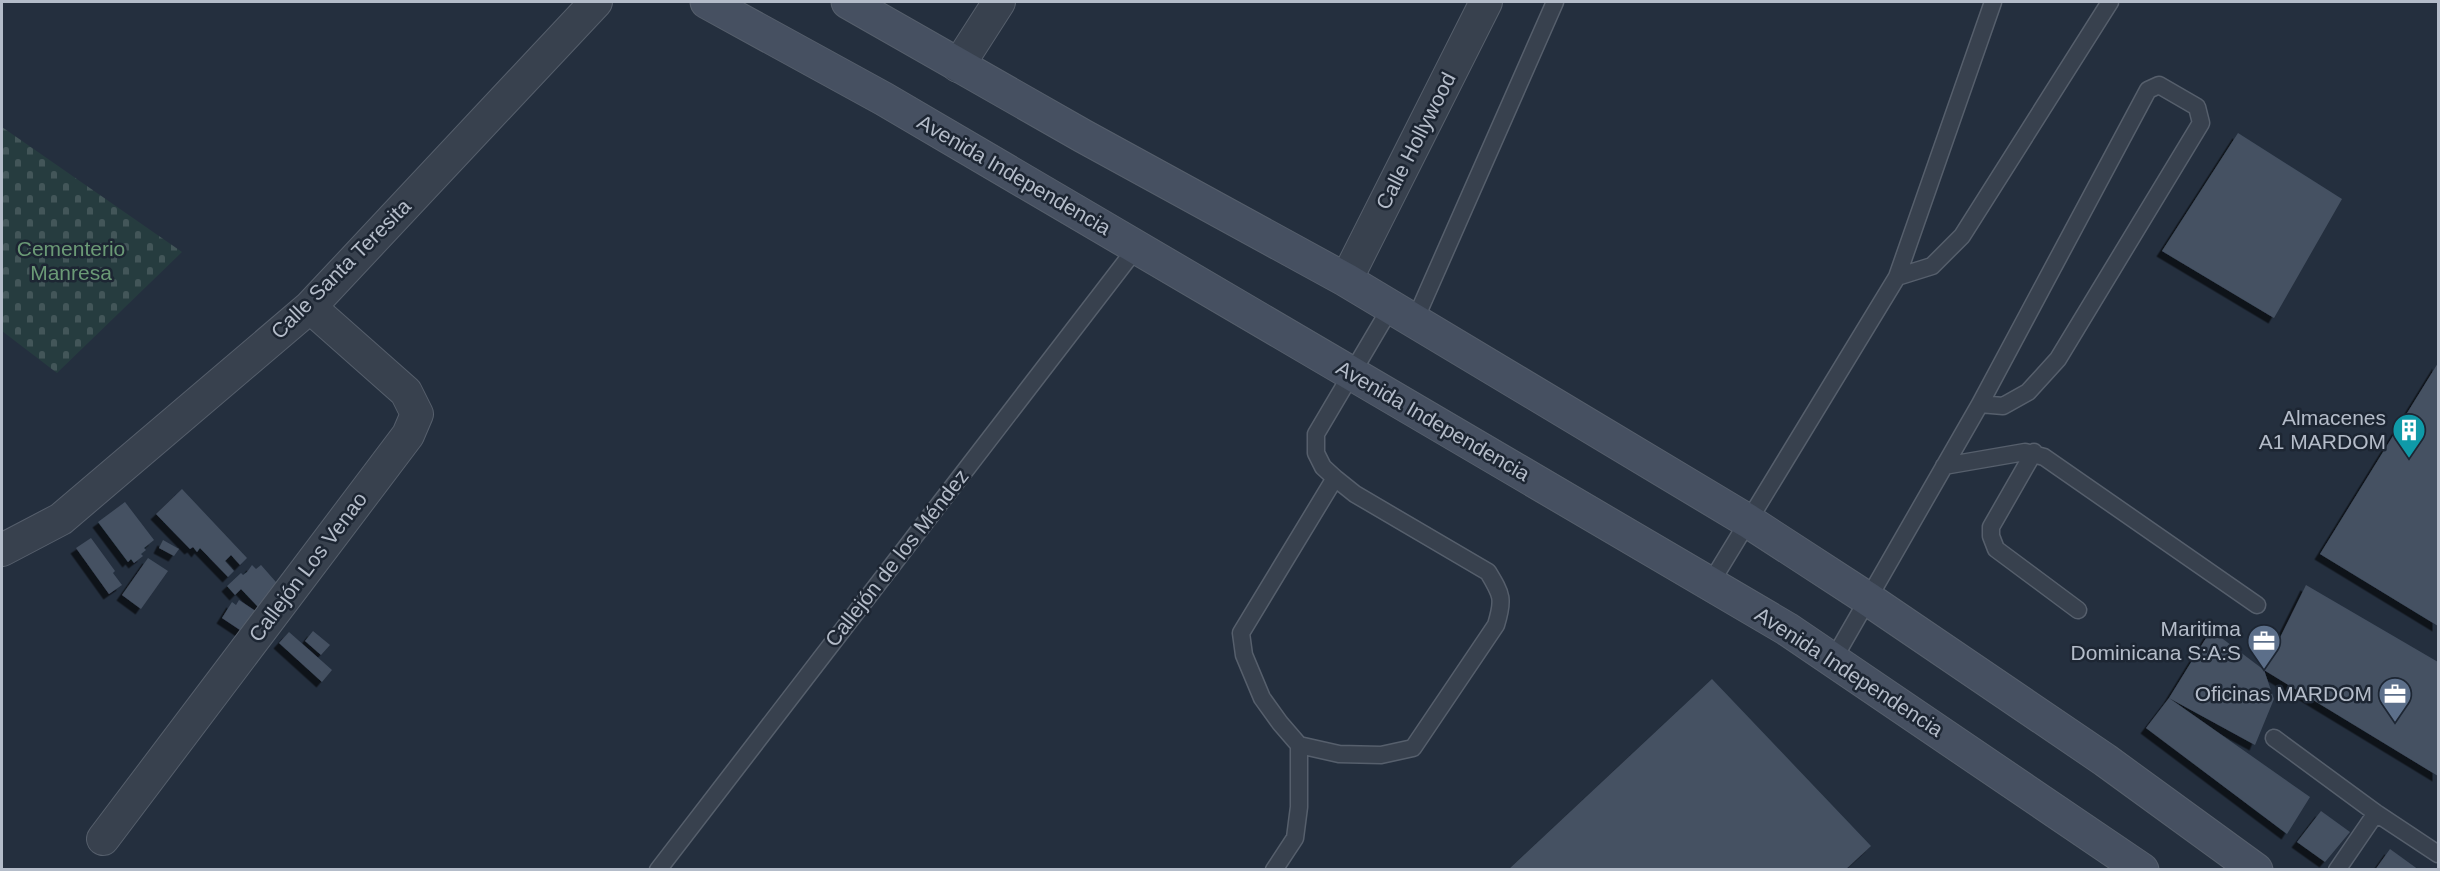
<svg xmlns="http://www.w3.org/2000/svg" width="2440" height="871" font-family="Helvetica,sans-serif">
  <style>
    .cemetery { fill: url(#cemetery-stones) }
    .building { fill: #455162; filter: url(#shadow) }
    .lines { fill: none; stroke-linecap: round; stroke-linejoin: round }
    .lane-casing { stroke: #565f6c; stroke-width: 19 }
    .street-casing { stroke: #565f6c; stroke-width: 34 }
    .secondary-casing { stroke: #565f6c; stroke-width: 35 }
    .lane { stroke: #38414e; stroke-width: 16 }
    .street { stroke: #38414e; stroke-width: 32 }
    .secondary { stroke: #465061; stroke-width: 33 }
    .labels { text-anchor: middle; stroke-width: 5; stroke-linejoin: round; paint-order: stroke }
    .street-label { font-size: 21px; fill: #b4bcc9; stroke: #1d2633 }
    .park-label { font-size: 21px; fill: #6b9a76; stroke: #1d2633 }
    .poi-label { font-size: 21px; fill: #b4bcc9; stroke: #1d2633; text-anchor: end }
  </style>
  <defs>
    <pattern id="cemetery-stones" width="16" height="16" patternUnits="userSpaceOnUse" patternTransform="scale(1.5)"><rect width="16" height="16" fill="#263c3f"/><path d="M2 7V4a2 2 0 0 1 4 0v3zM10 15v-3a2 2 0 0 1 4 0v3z" fill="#435659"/></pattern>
    <filter id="shadow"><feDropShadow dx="-5.5" dy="5.5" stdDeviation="0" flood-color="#0009"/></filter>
  </defs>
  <rect width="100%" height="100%" fill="#242f3e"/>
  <!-- cemetery -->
  <path class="cemetery" d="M2,127l180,125 -125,121 -55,-42z"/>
  <!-- building -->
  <path class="building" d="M2238,133l104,66 -68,119 -112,-67z
    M2438,363v263l-118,-72z
    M182,489l65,69 -7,7 -9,-10 -6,6 9,10 -6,6 -28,-29 -3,4 -4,-5 -3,2 -34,-35z
    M125,502l29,38 -10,8 2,2 -5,4 2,2 -9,7 -3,-4 -3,3 -30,-40z
    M91,538l24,33 -2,2 9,12 -13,9 -33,-46z
    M163,540l16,9 -5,7 -15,-8z
    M148,558l20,13 -27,38 -19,-14z
    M252,565l4,4 5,-4 22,25 -22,20 -20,-21 -6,6 -8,-9 14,-13 2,2 4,-3z
    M2306,585l132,77v114l-174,-106z
    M239,600l24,16 -14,20 -27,-18 10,-16 4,3z
    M2211,630l53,40 10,29 -19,46 -86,-47 141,99 -23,37 -141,-106 23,-30z
    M313,631l17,14 -9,10 -16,-14z
    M289,632l43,38 -10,12 -43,-39z
    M1712,679l159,167 -26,24h-337z
    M2321,811l29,21 -25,30 -28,-20z
    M2390,849l29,21h-44z"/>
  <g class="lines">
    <!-- lane casing -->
    <g class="lane-casing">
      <path id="lane" d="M1897,277l35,-11 30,-30 148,-234
        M1415,320l140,-318
        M2034,452l-43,75v9l5,13 82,61
        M1944,466l81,-14 19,5 213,148
        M1335,478l-94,155 3,22 18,43 18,25 19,22 40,9 42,1 32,-7 83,-123c8,-26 6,-30 -8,-53l-133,-78 -20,-16 -12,-11 -7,-14v-19l75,-127
        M1710,584l187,-307 96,-275
        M1833,660l147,-256 168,-314 11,-5 38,22 4,16 -143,236 -30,33 -25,14 -23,-2
        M2274,738l102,75 62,41
        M658,870l479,-623
        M1274,870l21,-32 4,-31v-62
        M2337,870l39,-57"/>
    </g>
    <!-- street casing -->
    <g class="street-casing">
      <path id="street" d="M958,66l41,-64
        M1346,280l140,-278
        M2,550l59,-31 249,-212 286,-305
        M103,839l305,-404 9,-21 -11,-22 -96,-85"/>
    </g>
    <!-- secondary casing -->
    <g class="secondary-casing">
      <path id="secondary" d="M707,2l177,97 903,530 355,241
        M848,2l235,134 263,144 402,241 120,78 237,161 151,110"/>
    </g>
    <!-- lane -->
    <use href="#lane" class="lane"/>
    <!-- street -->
    <use href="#street" class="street"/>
    <!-- secondary -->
    <use href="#secondary" class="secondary"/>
  </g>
  <!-- icons -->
  <defs>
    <g id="building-pin" transform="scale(1.725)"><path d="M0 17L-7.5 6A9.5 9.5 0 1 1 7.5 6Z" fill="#0f9aa8" stroke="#1d2633"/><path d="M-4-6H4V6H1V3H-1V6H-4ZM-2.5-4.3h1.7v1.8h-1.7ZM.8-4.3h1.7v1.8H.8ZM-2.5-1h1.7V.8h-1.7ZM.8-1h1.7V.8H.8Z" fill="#fff"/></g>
    <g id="office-pin" transform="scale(1.725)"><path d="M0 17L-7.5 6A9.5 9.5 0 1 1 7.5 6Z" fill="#5c6f8a" stroke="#1d2633"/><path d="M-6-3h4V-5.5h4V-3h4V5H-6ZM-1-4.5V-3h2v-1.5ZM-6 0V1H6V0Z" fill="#fff"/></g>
  </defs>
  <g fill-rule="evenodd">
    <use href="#building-pin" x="2409" y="430"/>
    <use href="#office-pin" x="2264" y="641"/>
    <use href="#office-pin" x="2395" y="694"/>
  </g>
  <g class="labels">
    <!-- street labels -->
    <g class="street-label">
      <text transform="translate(1416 141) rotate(-63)" y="7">Calle Hollywood</text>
      <text transform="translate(1014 175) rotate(30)" y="7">Avenida Independencia</text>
      <text transform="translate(341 269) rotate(-45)" y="7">Calle Santa Teresita</text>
      <text transform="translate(1433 421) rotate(30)" y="7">Avenida Independencia</text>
      <text transform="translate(897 558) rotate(-52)" y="7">Callejón de los Méndez</text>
      <text transform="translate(308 567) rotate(-53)" y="7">Callejón Los Venao</text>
      <text transform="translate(1849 672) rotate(33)" y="7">Avenida Independencia</text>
    </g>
    <!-- park labels -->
    <g class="park-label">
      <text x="71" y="256">Cementerio<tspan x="71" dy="24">Manresa</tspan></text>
    </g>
    <!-- poi labels -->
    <g class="poi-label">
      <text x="2386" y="425">Almacenes<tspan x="2386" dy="24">A1 MARDOM</tspan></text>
      <text x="2241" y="636">Maritima<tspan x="2241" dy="24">Dominicana S:A:S</tspan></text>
      <text x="2372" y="701">Oficinas MARDOM</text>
    </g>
  </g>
  <!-- border -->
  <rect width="2440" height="871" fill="none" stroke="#b4bcc9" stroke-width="6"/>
</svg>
